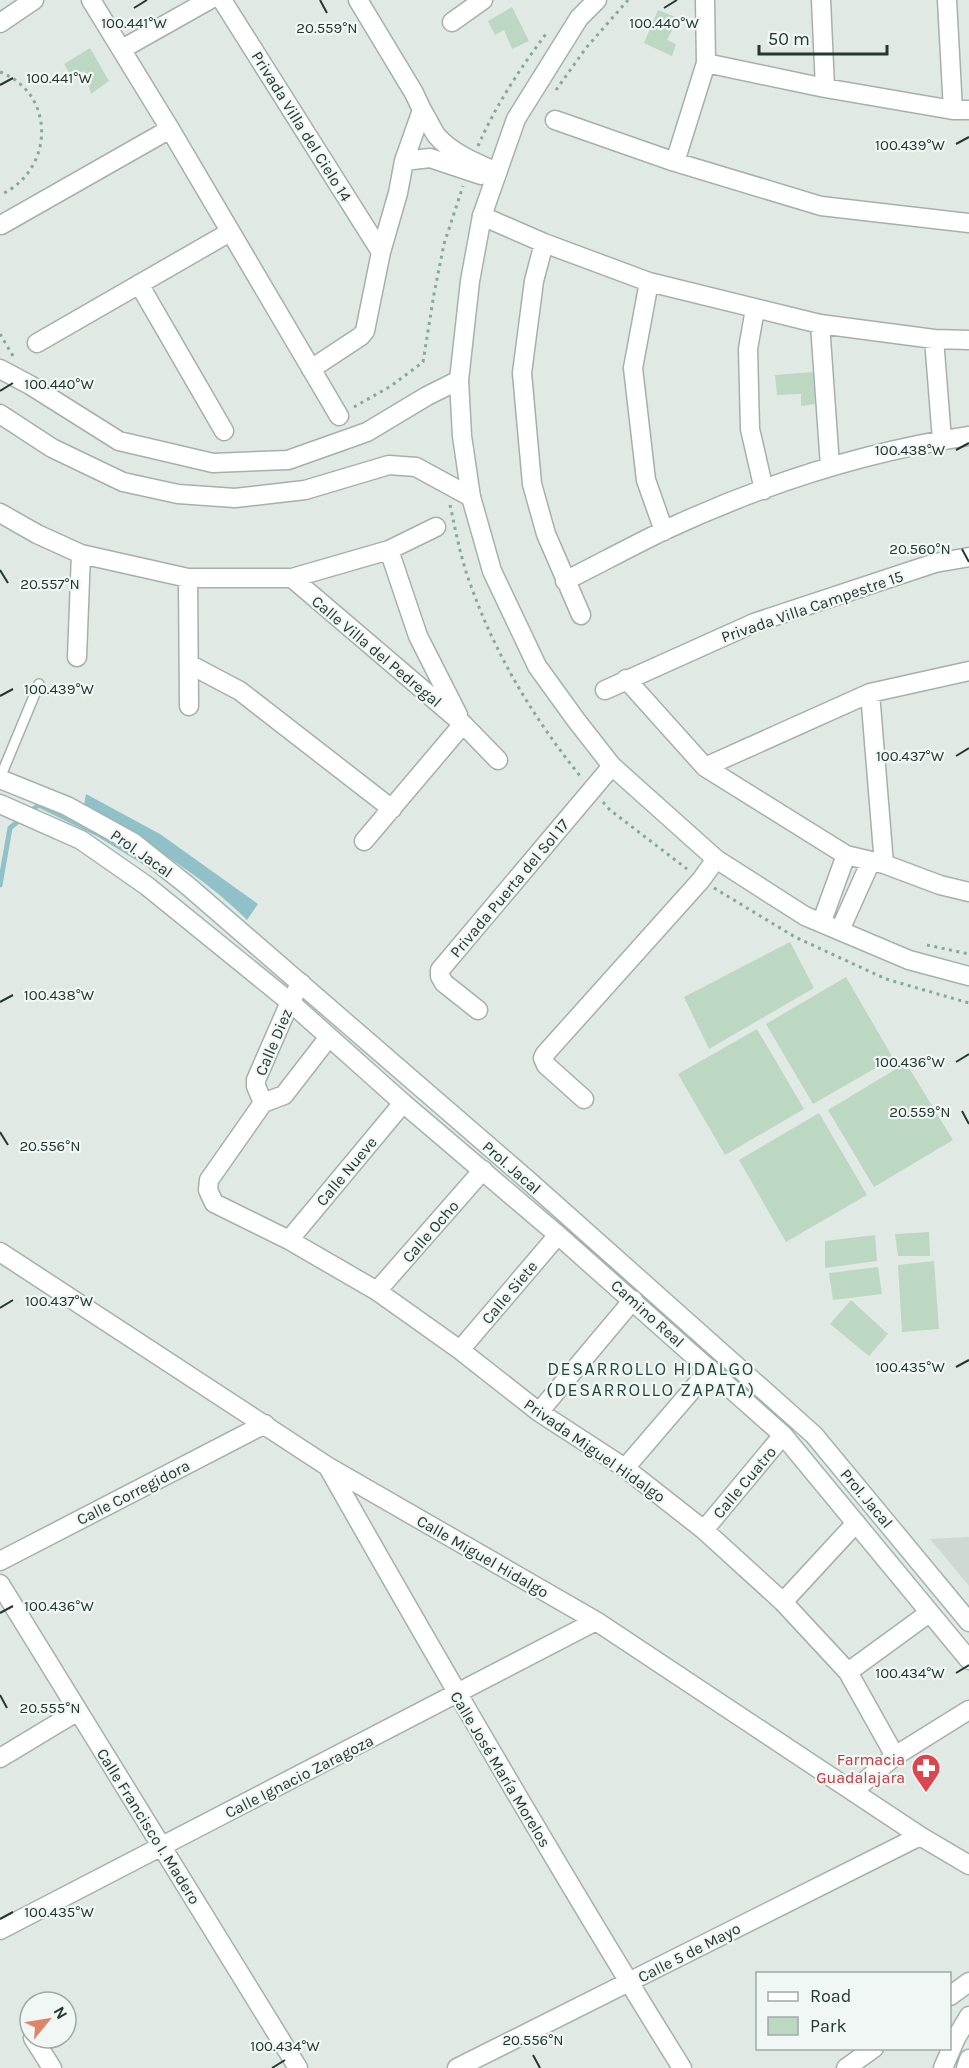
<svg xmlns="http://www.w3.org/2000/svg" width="969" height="2068" font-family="Karla,sans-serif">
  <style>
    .built { fill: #cfd9d4 }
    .green { fill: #bcd8c3 }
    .water { fill: #90c1c8 }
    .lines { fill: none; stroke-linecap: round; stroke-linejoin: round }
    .stream { stroke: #90c1c8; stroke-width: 5 }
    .lane-casing { stroke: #a5b0ac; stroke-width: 12 }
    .street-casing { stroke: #a5b0ac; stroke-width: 21 }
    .secondary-casing { stroke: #a2b4ad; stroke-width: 21 }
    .path { stroke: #85a99d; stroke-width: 3; stroke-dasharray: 3 4.5; stroke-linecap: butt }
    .lane { stroke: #fff; stroke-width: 9 }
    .street { stroke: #fff; stroke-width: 18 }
    .secondary { stroke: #fff; stroke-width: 18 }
    .ticks { fill: none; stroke: #243832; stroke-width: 2 }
    .labels { text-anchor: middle; stroke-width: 4.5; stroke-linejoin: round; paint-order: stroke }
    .street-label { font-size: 16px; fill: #243832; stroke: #f1f7f4 }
    .health-label { font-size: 16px; fill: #be3a42; stroke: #f1f7f4; text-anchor: end }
    .neighbourhood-label { font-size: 18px; letter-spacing: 1.5px; fill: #22473d; stroke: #f1f7f4 }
    .ticks-label { font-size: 15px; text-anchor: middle; fill: #243832; stroke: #f1f7f4; stroke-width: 4.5; stroke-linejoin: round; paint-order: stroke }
  </style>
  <rect width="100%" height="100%" fill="#e1e9e5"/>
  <!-- built -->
  <path class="built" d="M969,1537v49l-39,-47z"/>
  <!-- green -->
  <path class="green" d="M512,7l17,34 -17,8 -8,-19 -9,5 -7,-14z
    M658,10l20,8 -11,22 9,4 -4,12 -28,-13z
    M90,48l19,33 -18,13 -7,-23 -11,8 -9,-15z
    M813,372l2,32 -14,2v-12l-24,1 -2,-20z
    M790,942l24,46 -105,61 -25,-52z
    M846,977l47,81 -80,46 -47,-80z
    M757,1029l47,80 -79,46 -47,-81z
    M906,1063l47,77 -79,47 -46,-77z
    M819,1113l48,82 -81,47 -47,-82z
    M929,1232l1,24h-32l-3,-22z
    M875,1235l2,26 -52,7v-27z
    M934,1261l5,68 -37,3 -4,-67z
    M878,1267l4,27 -49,6 -4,-27z
    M851,1300l37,34 -19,22 -39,-32z"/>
  <!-- water -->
  <path class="water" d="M86,794l74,40 98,70 -11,16c-47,-47 -107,-81 -163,-115z"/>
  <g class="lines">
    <!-- stream -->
    <path class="stream" d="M29,812l10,-7 61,30 46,28
      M0,885l10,-57 12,-10"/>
    <!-- lane casing -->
    <g class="lane-casing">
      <path id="lane" d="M0,778l39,-94"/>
    </g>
    <!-- street casing -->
    <g class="street-casing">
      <path id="street" d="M91,0l79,129 169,287
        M222,0l159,252
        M821,0l4,88
        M947,0l6,110
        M452,22l31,-22
        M0,23l34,-23
        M122,49l87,-49
        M706,63l119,25 128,22h16
        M422,110c5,8 9,17 14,25 15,18 40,28 61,37
        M555,120l120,42 146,44 148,17
        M404,161l26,-3 51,17
        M675,162l31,-99 -1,-63
        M482,216l62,27 105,39 171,42 114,15 35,1
        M1,225l169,-96
        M544,243l-10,38 -12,92 10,111 14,50 35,81
        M649,282l-16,86 13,112 18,51
        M139,284l85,147
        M755,309l-7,40 2,80 14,61
        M820,324l10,142
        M934,339l8,101
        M37,343l193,-111
        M0,369l30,16 89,56 94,22 75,-3 79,-28 60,-36 32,-16
        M311,369l50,-33 4,-5 16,-79 17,-59 6,-32 18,-51 -8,-17 -56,-93
        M0,414l52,34 71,34 55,12 57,4 70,-8 84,-25 27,2 55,30
        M0,513l37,21 44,20 107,24h104l97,-28 47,-23
        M389,550l29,86 40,79
        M188,578l1,128
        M292,578l171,146 35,36
        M565,581c32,-16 65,-34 98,-50 96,-45 201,-79 306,-95
        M77,657l4,-103
        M189,664l51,27 152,118
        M626,679l79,88 141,88 38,9 56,21 29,7
        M605,690l149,-67 181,-60 34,-6
        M870,693l14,171
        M705,767l165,-74 99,-22
        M364,841l99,-117
        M822,921l24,-66
        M840,930l31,-69
        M478,1010l-34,-27 -4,-7v-6l172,-204
        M329,1037l-45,58 -21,8 -54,77 -1,10 6,13 75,37 88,51 83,59 79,62 86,56 79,62 79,72 65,70 47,84
        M584,1099l-38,-34 -3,-7 2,-4 156,-174 15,-21
        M263,1103l-7,-17v-6l34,-78 11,-19
        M289,1240l114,-137
        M0,1252l327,214 269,155 324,215 49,29
        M377,1291l106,-121
        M460,1350l98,-115
        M539,1412l94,-112
        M328,1467c115,203 231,404 354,601
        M625,1468l85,-99
        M704,1530l79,-95
        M0,1561l265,-137
        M0,1584l298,484
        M783,1602l73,-79
        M848,1672l81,-59
        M0,1758l78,-47
        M853,1791l42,-35 74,-46
        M0,1930l596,-309
        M950,1996l19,-14
        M33,2038l19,30
        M457,2068l463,-232
        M846,2068l28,-20"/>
    </g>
    <!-- secondary casing -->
    <g class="secondary-casing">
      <path id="secondary" d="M597,0l-18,18 -63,101 -34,97 -12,65 -11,99 3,56 9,61 21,74 45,95 39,54 36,46 104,93 89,57 104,44 60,16
        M0,779l67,27 67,37 54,43 342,296 284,253 155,187
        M0,804l81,36 66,46 143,116 113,101 155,132 225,200 186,225
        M943,2068l13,-30 13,-22
        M966,2068l3,-9"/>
    </g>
    <!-- path -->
    <path class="path" d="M0,72c57,22 54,99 0,123
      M556,90l30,-42 42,-48
      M478,146c17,-39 42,-78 68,-112
      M0,334l13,22
      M354,407l37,-21 32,-24 11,-68 10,-50 19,-58
      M450,505c6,27 11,55 21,81 25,70 63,133 110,191
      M603,802l7,8 77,59
      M714,888l81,49 91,42 83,24
      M927,945l42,9"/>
    <!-- lane -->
    <use href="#lane" class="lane"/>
    <!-- street -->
    <use href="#street" class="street"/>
    <!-- secondary -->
    <use href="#secondary" class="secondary"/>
  </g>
  <!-- ticks -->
  <path class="ticks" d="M320,0l7,13M134,8l13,-8M664,8l13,-8M0,85l13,-7M956,144l13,-7M0,391l13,-8M956,450l13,-7M962,549l7,13M0,570l8,13M0,696l13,-7M956,756l13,-8M0,1002l13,-7M956,1062l13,-8M962,1111l7,13M0,1132l8,13M0,1308l13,-8M956,1367l13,-7M0,1613l13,-7M956,1673l13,-8M0,1695l7,13M0,1919l13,-7M533,2055l7,13M272,2068l13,-8"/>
  <!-- icons -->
  <defs>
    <g id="pharmacy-pin" transform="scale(1.5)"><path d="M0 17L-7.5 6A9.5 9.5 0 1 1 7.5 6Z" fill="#e0444e" stroke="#f1f7f4"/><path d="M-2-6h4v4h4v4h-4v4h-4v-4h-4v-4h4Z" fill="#fff"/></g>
  </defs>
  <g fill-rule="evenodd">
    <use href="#pharmacy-pin" x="926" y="1768"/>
  </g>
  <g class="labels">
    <!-- street labels -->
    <g class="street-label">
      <text transform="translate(302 126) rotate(58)" y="6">Privada Villa del Cielo 14</text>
      <text transform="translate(812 606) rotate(-19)" y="6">Privada Villa Campestre 15</text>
      <text transform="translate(377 651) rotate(40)" y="6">Calle Villa del Pedregal</text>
      <text transform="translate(142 853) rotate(35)" y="6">Prol. Jacal</text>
      <text transform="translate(509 888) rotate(-50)" y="6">Privada Puerta del Sol 17</text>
      <text transform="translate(273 1042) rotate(-67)" y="6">Calle Diez</text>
      <text transform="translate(512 1167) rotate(41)" y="6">Prol. Jacal</text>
      <text transform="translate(346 1171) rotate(-50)" y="6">Calle Nueve</text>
      <text transform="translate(430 1231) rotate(-49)" y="6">Calle Ocho</text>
      <text transform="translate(509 1292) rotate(-50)" y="6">Calle Siete</text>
      <text transform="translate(648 1313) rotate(42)" y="6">Camino Real</text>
      <text transform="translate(595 1450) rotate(35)" y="6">Privada Miguel Hidalgo</text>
      <text transform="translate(744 1482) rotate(-50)" y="6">Calle Cuatro</text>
      <text transform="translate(133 1492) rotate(-27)" y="6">Calle Corregidora</text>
      <text transform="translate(867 1498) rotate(50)" y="6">Prol. Jacal</text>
      <text transform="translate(483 1556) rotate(30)" y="6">Calle Miguel Hidalgo</text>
      <text transform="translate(501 1769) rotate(59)" y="6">Calle José María Morelos</text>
      <text transform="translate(299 1776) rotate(-27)" y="6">Calle Ignacio Zaragoza</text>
      <text transform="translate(149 1826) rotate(58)" y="6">Calle Francisco I. Madero</text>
      <text transform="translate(689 1952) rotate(-27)" y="6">Calle 5 de Mayo</text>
    </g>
    <!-- health labels -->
    <g class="health-label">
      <text x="905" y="1765">Farmacia<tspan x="905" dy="18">Guadalajara</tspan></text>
    </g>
    <!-- neighbourhood labels -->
    <g class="neighbourhood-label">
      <text x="651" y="1375">DESARROLLO HIDALGO<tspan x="651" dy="21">(DESARROLLO ZAPATA)</tspan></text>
    </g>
  </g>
  <g class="ticks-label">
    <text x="134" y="28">100.441°W</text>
    <text x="664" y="28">100.440°W</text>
    <text x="327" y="33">20.559°N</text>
    <text x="59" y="83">100.441°W</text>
    <text x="910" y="150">100.439°W</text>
    <text x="59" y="389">100.440°W</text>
    <text x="910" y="455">100.438°W</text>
    <text x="920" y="554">20.560°N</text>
    <text x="50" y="589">20.557°N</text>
    <text x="59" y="694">100.439°W</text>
    <text x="910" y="761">100.437°W</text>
    <text x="59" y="1000">100.438°W</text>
    <text x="910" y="1067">100.436°W</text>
    <text x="920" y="1117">20.559°N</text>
    <text x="50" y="1151">20.556°N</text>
    <text x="59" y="1306">100.437°W</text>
    <text x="910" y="1372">100.435°W</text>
    <text x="59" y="1611">100.436°W</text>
    <text x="910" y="1678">100.434°W</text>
    <text x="50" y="1713">20.555°N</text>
    <text x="59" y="1917">100.435°W</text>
    <text x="533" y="2045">20.556°N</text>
    <text x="285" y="2051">100.434°W</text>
  </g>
  <!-- legend -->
  <rect x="756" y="1972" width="195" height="78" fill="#f1f7f4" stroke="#9faba6" stroke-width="1.5"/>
  <rect x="768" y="1992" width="30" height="9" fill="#ffffff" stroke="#9faba6" stroke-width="1.5"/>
  <text x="810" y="2002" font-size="18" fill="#243832">Road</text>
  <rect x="768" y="2017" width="30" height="18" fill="#bcd8c3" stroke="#9faba6" stroke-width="1.5"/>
  <text x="810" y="2032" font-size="18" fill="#243832">Park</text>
  <!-- north arrow -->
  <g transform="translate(48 2020) rotate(60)"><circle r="28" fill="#f1f7f4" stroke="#9faba6" stroke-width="1.5"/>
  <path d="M0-4.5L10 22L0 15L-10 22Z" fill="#e08369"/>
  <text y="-9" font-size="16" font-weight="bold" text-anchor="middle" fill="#243832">N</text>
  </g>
  <!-- scale -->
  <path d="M759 45v9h128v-9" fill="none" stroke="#243832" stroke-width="3"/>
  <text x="768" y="45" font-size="18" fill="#243832" stroke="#f1f7f4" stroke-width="4.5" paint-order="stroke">50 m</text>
</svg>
